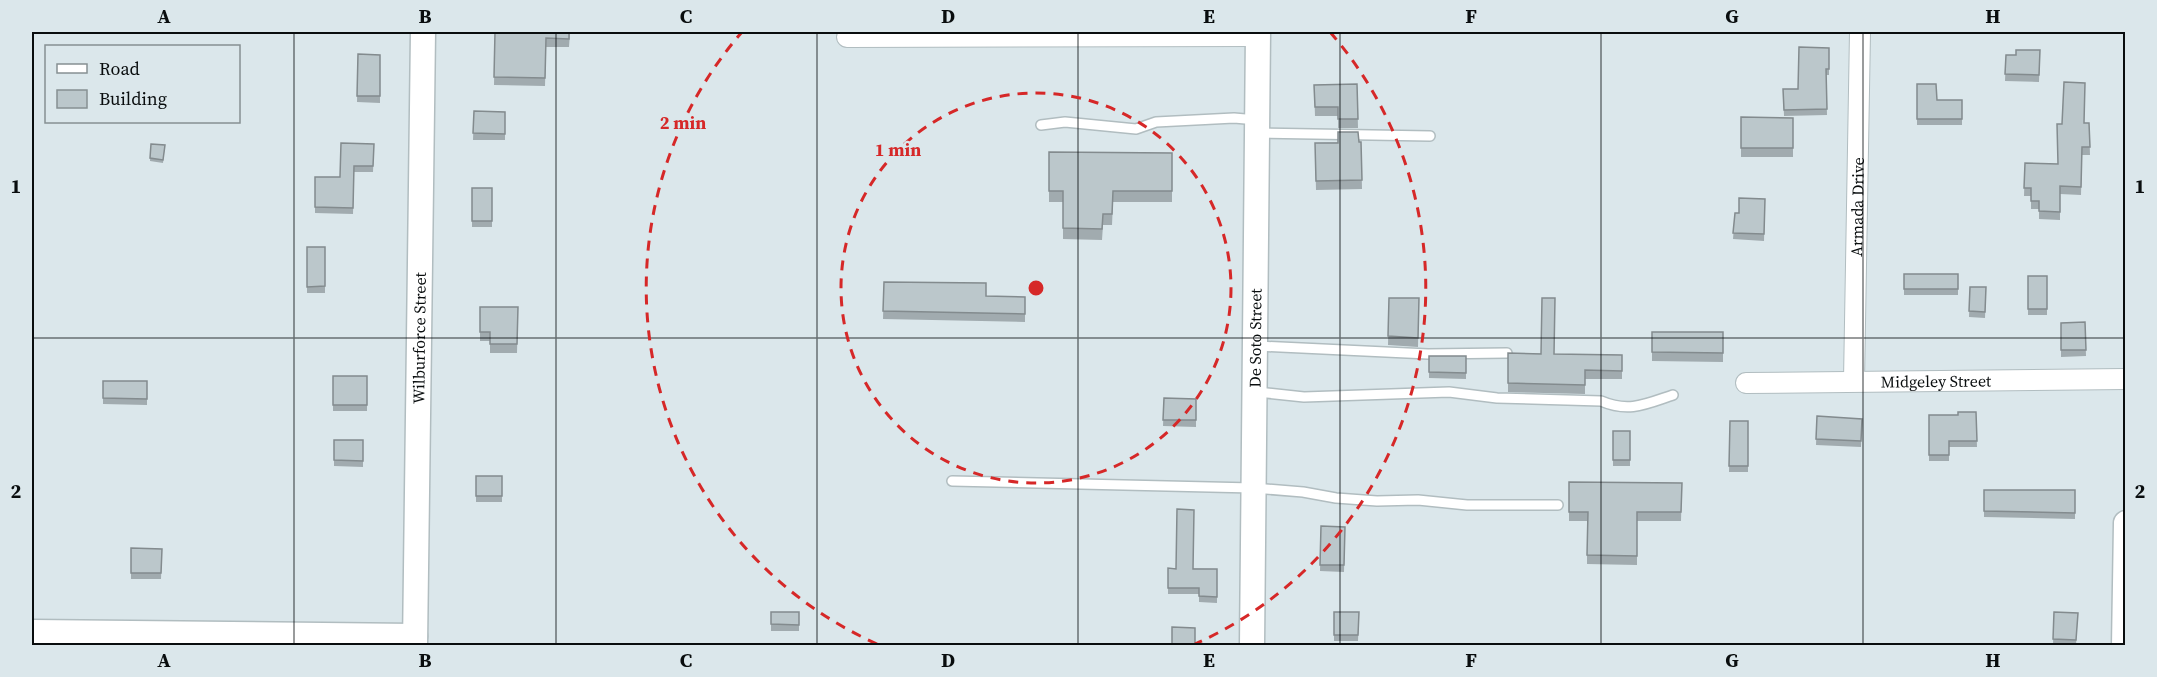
<svg xmlns="http://www.w3.org/2000/svg" width="2157" height="677" font-family="'Source Serif 4',serif">
  <style>
    .lines { fill: none; stroke-linecap: round; stroke-linejoin: round }
    .service-casing { stroke: #b1bdc0; stroke-width: 12 }
    .minor-casing { stroke: #b1bdc0; stroke-width: 22 }
    .tertiary-casing { stroke: #b1bdc0; stroke-width: 27 }
    .service { stroke: #fff; stroke-width: 9 }
    .minor { stroke: #fff; stroke-width: 20 }
    .tertiary { stroke: #fff; stroke-width: 24 }
    .wall { fill: #a1abaf }
    .building { fill: #bbc7cb; stroke: #838b8e; stroke-width: 1.5 }
    .grid { fill: none; stroke: #090d0e; stroke-width: 1.5; stroke-opacity: 0.55 }
    .ring { fill: none; stroke: #d62828; stroke-width: 3; stroke-dasharray: 10 8 }
    .labels { text-anchor: middle; stroke-width: 4.5; stroke-linejoin: round; paint-order: stroke }
    .street-label { font-size: 16px; fill: #090d0e; stroke: #dbe7eb }
    .centre { fill: #d62828; stroke: #dbe7eb; stroke-width: 3 }
    .ring-label { font-size: 18px; text-anchor: middle; font-weight: bold; fill: #d62828; stroke: #dbe7eb; stroke-width: 4.5; stroke-linejoin: round; paint-order: stroke }
    .neatline { fill: none; stroke: #090d0e; stroke-width: 2 }
    .grid-label { font-size: 20px; text-anchor: middle; font-weight: bold; fill: #090d0e }
  </style>
  <rect width="100%" height="100%" fill="#dbe7eb"/>
  <g class="lines">
    <!-- service casing -->
    <g class="service-casing">
      <path id="service" d="M1041,125l24,-3 71,7 20,-7 78,-4 23,2
        M1259,133l171,3
        M1257,346l171,8 79,-1
        M1257,392l47,5 145,-5 48,6 104,3c28,12 45,3 72,-6
        M952,481l301,7 50,4 33,6 41,3 41,-1 49,5h91"/>
    </g>
    <!-- minor casing -->
    <g class="minor-casing">
      <g id="minor">
        <path d="M847,37l411,-1"/>
        <path id="s1" d="M1854,381l6,-349"/>
        <path id="s2" d="M1746,383l380,-4"/>
      </g>
    </g>
    <!-- tertiary casing -->
    <g class="tertiary-casing">
      <g id="tertiary">
        <path d="M32,632l383,4"/>
        <path id="s3" d="M415,646l8,-614"/>
        <path id="s4" d="M1252,646l6,-614"/>
        <path d="M2124,646l2,-123"/>
      </g>
    </g>
    <!-- service -->
    <use href="#service" class="service"/>
    <!-- minor -->
    <use href="#minor" class="minor"/>
    <!-- tertiary -->
    <use href="#tertiary" class="tertiary"/>
  </g>
  <!-- wall -->
  <path class="wall" d="M495,32h75l-1,15h-23l-1,39 -51,-1z
    M1829,48v27h-3l1,40 -43,1 -1,-27h15z
    M2040,50l-1,32 -34,-1 1,-26h10z
    M358,54l22,1v48l-23,-1z
    M1357,84l1,44h-20v-12h-23l-1,-31z
    M1917,84l20,16h25v25h-45z
    M474,111l31,1v28h-32z
    M1741,117l52,1v39h-52z
    M2084,123h5l1,32h-8l-1,40 -21,-1v26l-21,-1v-10h-8v-13h-7l1,-33 33,1z
    M1361,142l1,47 -46,1 -1,-47z
    M151,144l14,1 -2,18 -13,-2z
    M374,144l-1,28h-19l-1,42 -38,-1v-36h25z
    M1049,152l123,1v49h-59l-1,23h-9l-1,15 -39,-1v-37h-14z
    M472,188h20v39h-20z
    M1765,199l-1,42 -31,-2 2,-26h4z
    M307,247h18v46h-18z
    M1904,274h54v21h-54z
    M2028,276h19v39h-19z
    M884,282l102,14 39,1v25l-142,-3z
    M1970,287h16l-1,31 -16,-1z
    M1389,298h30l-1,49 -30,-2z
    M518,307l-1,46h-27v-12h-10v-9z
    M2085,322l1,34 -25,1v-34z
    M1652,332h71v30l-71,-1z
    M1508,353l114,2v24h-37v15l-77,-2z
    M1429,356h37v23l-37,-1z
    M333,376h34v35h-34z
    M103,381h44v24l-44,-1z
    M1164,398l32,1v28l-33,-1z
    M1976,412l1,35h-28v14h-20v-46h29z
    M1817,416l45,3 -1,28 -45,-2z
    M1730,421h18v51h-19z
    M1613,431h17v35h-17z
    M334,440h29v27l-29,-1z
    M476,476h26v26h-26z
    M1569,482l113,1 -1,38h-44v44l-50,-1v-43h-18z
    M1984,490h91v29l-91,-2z
    M1321,526l24,1 -1,45 -24,-1z
    M131,548l31,1 -1,30h-30z
    M1168,568l49,1v34l-18,-1v-8h-31z
    M771,612h28v19h-28z
    M1334,612h25l-1,29h-24z
    M2054,612l24,1 -2,32h-23z"/>
  <!-- building -->
  <path class="building" d="M495,32h74v7l-23,-1 -1,40 -51,-1z
    M1799,47l30,1v21h-3l1,40 -43,1 -1,-21h15z
    M2016,50h24l-1,25 -34,-1 1,-19h10z
    M358,54l22,1v41h-23z
    M2064,82l21,1 -1,40h5l1,24h-8l-1,40 -21,-1v26l-21,-1v-10h-8v-13h-7l1,-25 33,1 -1,-40h5z
    M1357,84l1,35h-20v-12h-23l-1,-22z
    M1917,84h19l1,16h25v19h-45z
    M474,111l31,1v22l-32,-1z
    M1741,117l52,1v30h-52z
    M1338,132h20l1,10h2l1,38 -46,1 -1,-38h23z
    M341,143l33,1 -1,22h-19l-1,42 -38,-1v-30h25z
    M151,144l14,1 -2,15 -13,-2z
    M1049,152l123,1v38h-59l-1,23h-9l-1,15 -39,-1v-37h-14z
    M472,188h20v33h-20z
    M1739,198l26,1 -1,35 -31,-1 2,-20h4z
    M307,247h18v39l-18,1z
    M1904,274h54v15h-54z
    M2028,276h19v33h-19z
    M884,282l102,1v13l39,1v17l-142,-3z
    M1970,287h16l-1,25 -16,-1z
    M1389,298h30l-1,40 -30,-2z
    M1542,298h13l-1,56 68,1v16l-37,-1v15l-77,-2v-30l33,1z
    M480,307h38l-1,37h-27v-12h-10z
    M2085,322l1,28h-25v-27z
    M1652,332h71v21l-71,-1z
    M1429,356h37v17l-37,-1z
    M333,376h34v29h-34z
    M103,381h44v18l-44,-1z
    M1164,398l32,1v21h-33z
    M1958,412h18l1,29h-28v14h-20v-40h29z
    M1817,416l45,3 -1,22 -45,-2z
    M1730,421h18v45h-19z
    M1613,431h17v29h-17z
    M334,440h29v21l-29,-1z
    M476,476h26v20h-26z
    M1569,482l113,1 -1,29h-44v44l-50,-1 1,-43h-19z
    M1984,490h91v23l-91,-2z
    M1177,509l17,1 -1,59h24v28l-18,-1v-8h-31v-20l8,1z
    M1321,526l24,1 -1,38h-24z
    M131,548l31,1 -1,24h-30z
    M771,612h28v13l-28,-1z
    M1334,612h25l-1,23h-24z
    M2054,612l24,1 -2,27 -23,-1z
    M1172,627l23,1v17h-23z"/>
  <!-- grid -->
  <path class="grid" d="M294,32v614M556,32v614M817,32v614M1078,32v614M1340,32v614M1601,32v614M1863,32v614M32,338h2094"/>
  <!-- distance rings -->
  <g class="ring">
    <circle cx="1036" cy="288" r="195"/>
    <path d="M877 644A390 390 0 0 1 742 32M1330 32A390 390 0 0 1 1195 644"/>
  </g>
  <g class="labels">
    <!-- street labels -->
    <g class="street-label">
      <text dy="6" stroke="none"><textPath href="#s1" startOffset="174">Armada Drive</textPath></text>
      <text dy="6" stroke="none"><textPath href="#s3" startOffset="308">Wilburforce Street</textPath></text>
      <text dy="6" stroke="none"><textPath href="#s4" startOffset="308">De Soto Street</textPath></text>
      <text dy="6" stroke="none"><textPath href="#s2" startOffset="190">Midgeley Street</textPath></text>
    </g>
  </g>
  <circle cx="1036" cy="288" r="9" class="centre"/>
  <g class="ring-label">
    <text x="683" y="129">2 min</text>
    <text x="898" y="156">1 min</text>
  </g>
  <!-- border -->
  <rect width="2157" height="677" fill="none" stroke="#dbe7eb" stroke-width="66"/>
  <!-- legend -->
  <rect x="45" y="45" width="195" height="78" fill="#dbe7eb" stroke="#879093" stroke-width="1.5"/>
  <rect x="57" y="64" width="30" height="9" fill="#ffffff" stroke="#879093" stroke-width="1.5"/>
  <text x="99" y="75" font-size="18" fill="#090d0e">Road</text>
  <rect x="57" y="90" width="30" height="18" fill="#bbc7cb" stroke="#879093" stroke-width="1.5"/>
  <text x="99" y="105" font-size="18" fill="#090d0e">Building</text>
  <rect x="33" y="33" width="2091" height="611" class="neatline"/>
  <g class="grid-label">
    <text x="164" y="23">A</text>
    <text x="425" y="23">B</text>
    <text x="686" y="23">C</text>
    <text x="948" y="23">D</text>
    <text x="1209" y="23">E</text>
    <text x="1471" y="23">F</text>
    <text x="1732" y="23">G</text>
    <text x="1993" y="23">H</text>
    <text x="16" y="193">1</text>
    <text x="2140" y="193">1</text>
    <text x="16" y="498">2</text>
    <text x="2140" y="498">2</text>
    <text x="164" y="667">A</text>
    <text x="425" y="667">B</text>
    <text x="686" y="667">C</text>
    <text x="948" y="667">D</text>
    <text x="1209" y="667">E</text>
    <text x="1471" y="667">F</text>
    <text x="1732" y="667">G</text>
    <text x="1993" y="667">H</text>
  </g>
</svg>
